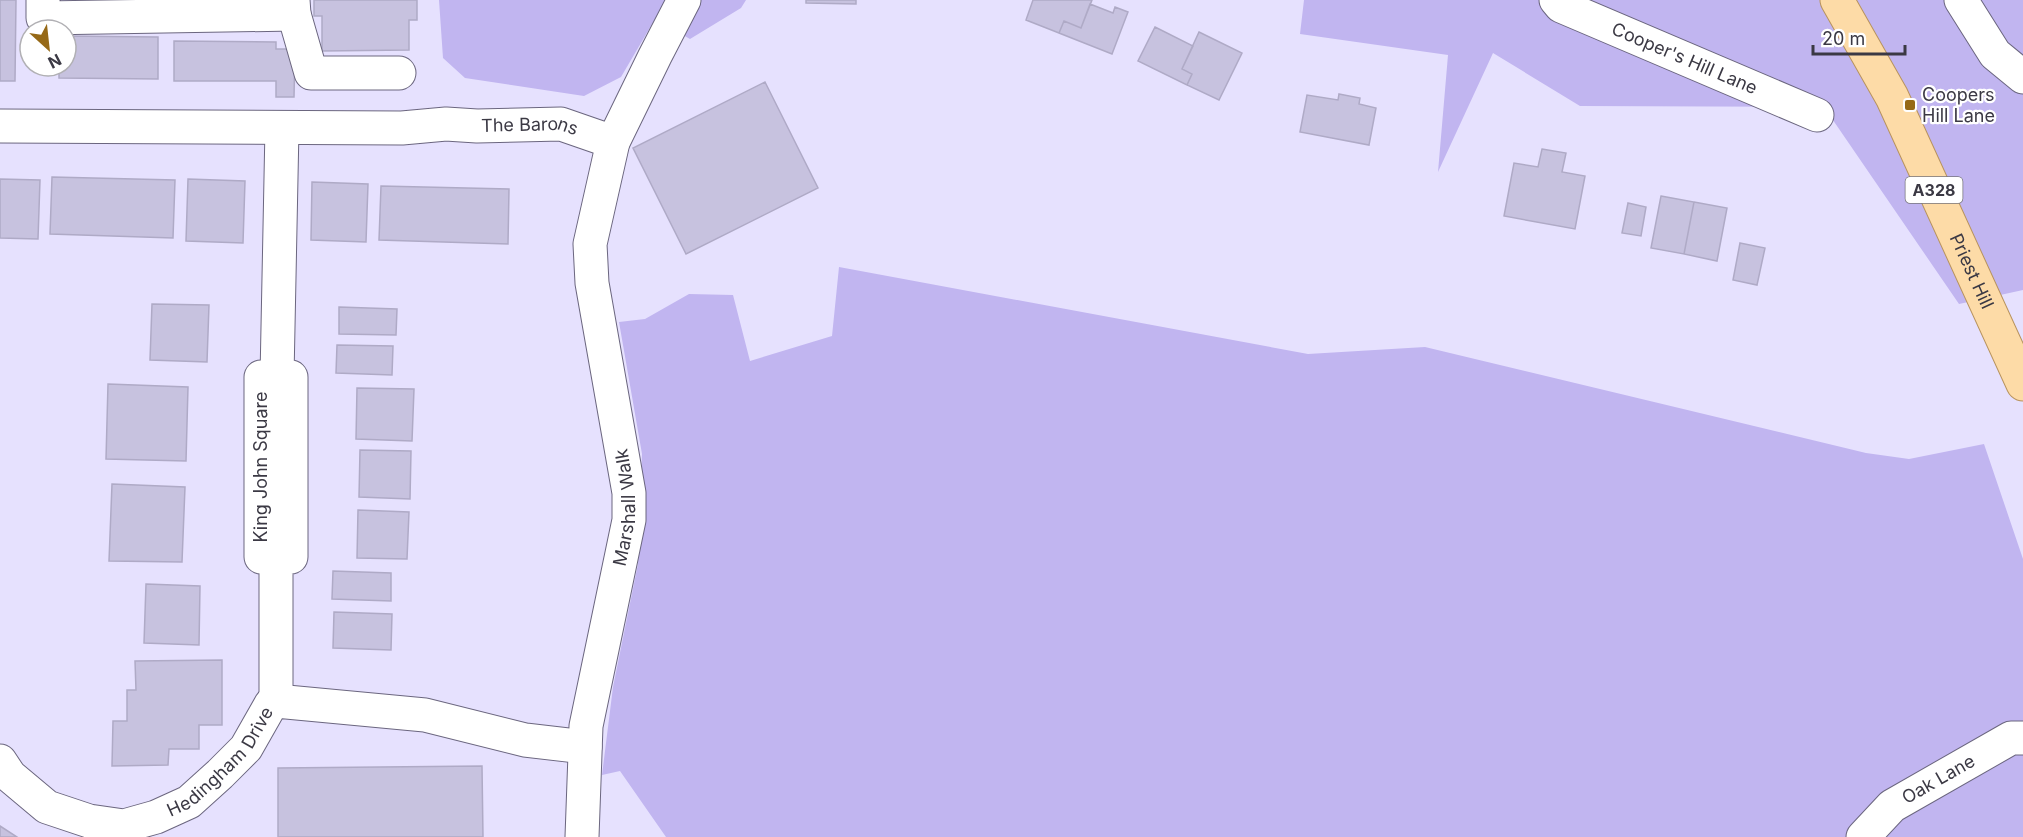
<svg xmlns="http://www.w3.org/2000/svg" width="2023" height="837" font-family="Inter,sans-serif">
  <style>
    .green { fill: #c1b5f0 }
    .building { fill: #c7c2df; stroke: #afaac6; stroke-width: 1.5 }
    .lines { fill: none; stroke-linecap: round; stroke-linejoin: round }
    .minor-casing { stroke: #6b667f; stroke-width: 35 }
    .major-casing { stroke: #b8935e; stroke-width: 35 }
    .minor { stroke: #fff; stroke-width: 33 }
    .major { stroke: #fddba7; stroke-width: 33 }
    .poi-dot { fill: #966917; stroke: #fff; stroke-width: 2 }
    .labels { text-anchor: middle; stroke-width: 4.5; stroke-linejoin: round; paint-order: stroke }
    .shield { fill: #fff; stroke: #76747c; stroke-width: 1.5 }
    .shield-label { font-size: 16px; font-weight: bold; fill: #3b3944 }
    .street-label { font-size: 18px; fill: #3b3944; stroke: #fff }
    .poi-label { font-size: 18px; fill: #3b3944; stroke: #fff; text-anchor: start }
  </style>
  <rect width="100%" height="100%" fill="#e6e1fe"/>
  <!-- green -->
  <path class="green" d="M439,0h307l-5,8 -51,31 -35,-20 -34,58 -37,19 -119,-18 -22,-20z
    M1304,0h719v290l-64,14 -135,-197 -244,-1 -87,-53 -55,119 10,-117 -148,-21z
    M839,267l469,87 117,-7 441,106 43,6 75,-15 39,115v278h-1357l-46,-66 -18,4 11,-88 25,-123 4,-110 -23,-132 26,-3 44,-25 44,1 17,66 82,-25z"/>
  <!-- building -->
  <path class="building" d="M0,0h16l-1,81h-15z
    M314,0h103v20h-8v30l-87,1v-35h-8z
    M806,0h50v4l-50,-1z
    M1033,0h59l-11,28 -17,-7 -5,12 -33,-13z
    M1090,4l23,9 2,-6 13,5 -16,42 -53,-21 5,-12 17,7z
    M1155,27l38,19 -11,23 10,5 -5,11 -49,-24z
    M1199,32l43,21 -23,47 -32,-15 5,-11 -10,-5z
    M66,36l92,1v42l-99,-1v-12h7z
    M174,41l102,1v7h19l-1,48h-18v-16h-102z
    M765,82l53,106 -132,66 -53,-106z
    M1339,94l21,4 -1,6 17,4 -7,37 -69,-13 7,-37 31,5z
    M1542,149l24,4 -4,19 23,4 -10,53 -71,-13 10,-53 24,4z
    M52,177l123,3 -2,58 -123,-4z
    M0,179l40,1 -2,59 -38,-1z
    M188,179l57,2 -2,62 -57,-2z
    M312,182l56,2 -2,58 -55,-2z
    M381,186l128,3 -1,55 -129,-4z
    M1661,196l33,6 -10,52 -33,-6z
    M1694,202l33,6 -10,53 -33,-7z
    M1628,203l18,4 -5,29 -19,-3z
    M1740,243l25,5 -8,37 -24,-5z
    M152,304l57,1 -2,57 -57,-2z
    M339,307l58,2 -1,26 -57,-1z
    M337,345l56,1 -1,29 -56,-2z
    M108,384l80,3 -2,74 -80,-2z
    M357,388l57,1 -2,52 -56,-2z
    M360,450l51,1 -1,48 -51,-2z
    M112,484l73,3 -3,75 -73,-1z
    M358,510l51,2 -2,47 -50,-1z
    M333,571l58,2v28l-59,-2z
    M146,584l54,2 -1,59 -55,-2z
    M334,612l58,2 -1,36 -58,-2z
    M222,660v65h-23v24h-30l-1,16 -56,1 1,-45h14v-31h9l-1,-29z
    M482,766l1,71h-205v-69z
    M0,826l17,11h-17z"/>
  <g class="lines">
    <!-- minor casing -->
    <g class="minor-casing">
      <g id="minor">
        <path d="M43,0v18l251,-4 -1,-14"/>
        <path id="s1" d="M1556,0l5,6 256,109"/>
        <path d="M1961,0l34,54 28,23"/>
        <path d="M294,14l17,59h88"/>
        <path id="s2" d="M0,126l402,2 44,-4 31,2 84,-2 52,18"/>
        <path d="M276,557h-15v-180h16"/>
        <path d="M276,701v-144h15v-180h-14l5,-249"/>
        <path id="s3" d="M0,761l10,15 37,31 42,14 35,5 32,-9 33,-15 31,-28 26,-26 25,-44 5,-3 149,14 100,25 60,7"/>
        <path id="s4" d="M582,837l4,-111 43,-206v-27l-37,-210 -2,-39 23,-102 42,-86 29,-56"/>
        <path id="s5" d="M1863,837l29,-31 119,-68h12"/>
      </g>
    </g>
    <!-- major casing -->
    <g class="major-casing">
      <g id="major">
        <path id="s6" d="M1837,0l55,97 131,287"/>
      </g>
    </g>
    <!-- minor -->
    <use href="#minor" class="minor"/>
    <!-- major -->
    <use href="#major" class="major"/>
  </g>
  <!-- markers -->
  <rect class="poi-dot" x="1904" y="99" width="12" height="12" rx="3"/>
  <g class="labels">
    <!-- shield labels -->
    <rect class="shield" x="1905.5" y="177" width="57" height="26" rx="4.5"/>
    <g class="shield-label">
      <text x="1934" y="196">A328</text>
    </g>
    <!-- street labels -->
    <g class="street-label">
      <text dy="6" stroke="none"><textPath href="#s1" startOffset="142">Cooper's Hill Lane</textPath></text>
      <text dy="6" stroke="none"><textPath href="#s2" startOffset="530">The Barons</textPath></text>
      <text dy="6" stroke="none"><textPath href="#s6" startOffset="303">Priest Hill</textPath></text>
      <text transform="translate(261 467) rotate(-90)" y="6">King John Square</text>
      <text dy="6" stroke="none"><textPath href="#s4" startOffset="334">Marshall Walk</textPath></text>
      <text dy="6" stroke="none"><textPath href="#s3" startOffset="266">Hedingham Drive</textPath></text>
      <text dy="6" stroke="none"><textPath href="#s5" startOffset="96">Oak Lane</textPath></text>
    </g>
    <!-- poi labels -->
    <g class="poi-label">
      <text x="1922" y="101">Coopers<tspan x="1922" dy="21">Hill Lane</tspan></text>
    </g>
  </g>
  <!-- north arrow -->
  <g transform="translate(48 48) rotate(153)"><circle r="28" fill="#ffffff" stroke="#b1b0b4" stroke-width="1.5"/>
  <path d="M0-4.5L10 22L0 15L-10 22Z" fill="#966917"/>
  <text y="-9" font-size="16" font-weight="bold" text-anchor="middle" fill="#3b3944">N</text>
  </g>
  <!-- scale -->
  <path d="M1813 45v9h92v-9" fill="none" stroke="#3b3944" stroke-width="3"/>
  <text x="1822" y="45" font-size="18" fill="#3b3944" stroke="#ffffff" stroke-width="4.5" paint-order="stroke">20 m</text>
</svg>
